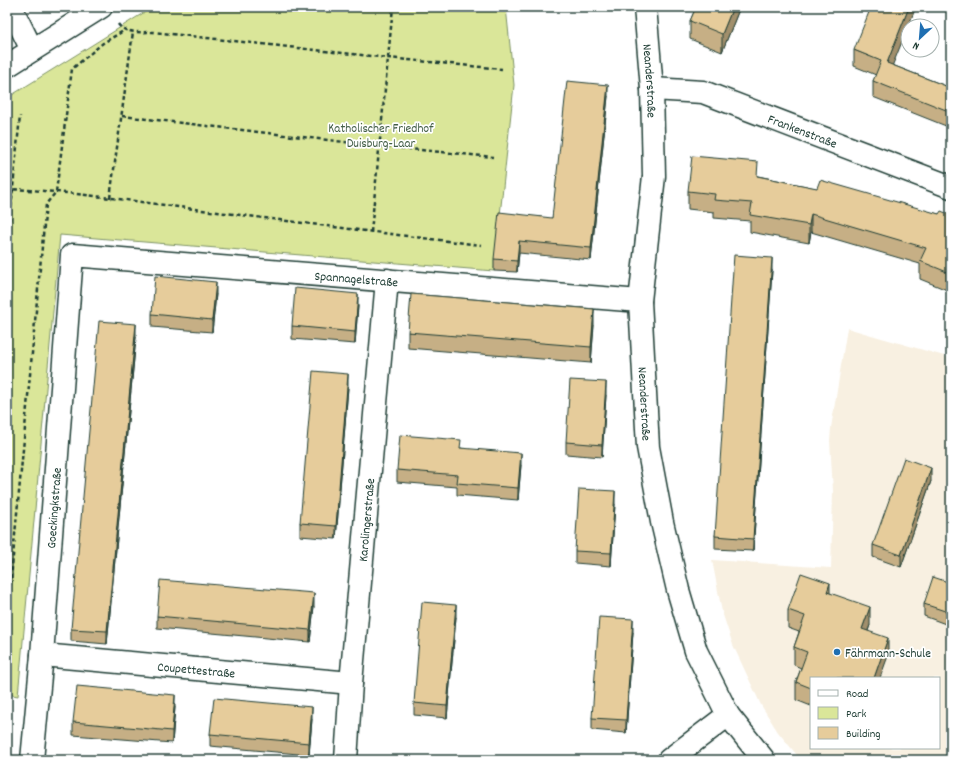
<svg xmlns="http://www.w3.org/2000/svg" width="958" height="767" font-family="Dekko,sans-serif">
  <style>
    .built { fill: #f8f0e1; fill-rule: evenodd }
    .green { fill: #dae699; stroke: #7c9266 }
    .lines { fill: none; stroke-linecap: round; stroke-linejoin: round }
    .minor-casing { stroke: #1f3d34; stroke-width: 25 }
    .tertiary-casing { stroke: #1f3d34; stroke-width: 25 }
    .path { stroke: #1f3d34; stroke-width: 2.5; stroke-dasharray: 4 3; stroke-linecap: butt }
    .minor { stroke: #fff; stroke-width: 22 }
    .tertiary { stroke: #fff; stroke-width: 22 }
    .wall { fill: #c6af85; stroke: #1f3d34 }
    .shaded-wall { fill: #a18f6c; stroke: #1f3d34 }
    .building { fill: #e6cc9b; stroke: #1f3d34 }
    .poi-dot { fill: #1f6fb2; stroke: #fff; stroke-width: 1.5 }
    .labels { text-anchor: middle; stroke-width: 3.5; stroke-linejoin: round; paint-order: stroke }
    .street-label { font-size: 13px; fill: #1f3d34; stroke: #fff }
    .park-label { font-size: 13px; fill: #445f48; stroke: #fff }
    .poi-label { font-size: 13px; fill: #1f3d34; stroke: #fff; text-anchor: start }
  </style>
  <rect width="100%" height="100%" fill="#fff"/>
  <filter id="ink" filterUnits="userSpaceOnUse"><feTurbulence type="fractalNoise" baseFrequency=".025" numOctaves="2"/><feDisplacementMap in="SourceGraphic" scale="8" xChannelSelector="R" yChannelSelector="G"/><feConvolveMatrix kernelMatrix="1 2 1 2 8 2 1 2 1" color-interpolation-filters="sRGB"/></filter>
  <g filter="url(#ink)">
    <!-- built -->
    <path class="built" d="M847,328l104,30v402h-150l-23,-28 -17,-27 -28,-60 -11,-33 -10,-52 119,8 2,-77 -3,-50 1,-13zM811,678h128v70h-128z"/>
    <!-- green -->
    <path class="green" d="M153,7h353l8,78 -20,186 -434,-36 -42,461 -11,-2v-596z"/>
    <g class="lines">
      <!-- minor casing -->
      <g class="minor-casing">
        <g id="minor">
          <path d="M11,7l21,43"/>
          <path d="M7,66l94,-59"/>
          <path id="s1" d="M652,89l51,3 248,95"/>
          <path id="s2" d="M42,655l309,28"/>
          <path id="s3" d="M32,760l10,-105 30,-400 568,46"/>
          <path id="s4" d="M346,760l5,-77 36,-403"/>
          <path d="M669,760l59,-45"/>
        </g>
      </g>
      <!-- tertiary casing -->
      <g class="tertiary-casing">
        <g id="tertiary">
          <path id="s5" d="M645,7l7,82 2,87 -14,125 8,146 14,75 16,68 18,61 32,64 36,45"/>
        </g>
      </g>
      <!-- path -->
      <path class="path" d="M118,24c7,10 24,8 35,8l235,26 114,11
        M122,116l257,30 114,11
        M7,189c65,2 131,13 195,21 93,12 186,24 279,35
        M110,198l23,-166
        M371,232l22,-225
        M7,249l13,-133
        M7,620l39,-416 10,-12 16,-123 31,-26 22,-13"/>
      <!-- minor -->
      <use href="#minor" class="minor"/>
      <!-- tertiary -->
      <use href="#tertiary" class="tertiary"/>
    </g>
    <!-- wall -->
    <path class="wall" d="M696,7h44l-18,45 -32,-13v-18z
      M854,50l97,38v40l-78,-31v-16l3,-6 -22,-9z
      M608,96l-17,164 -72,-7 -2,19 -23,-1v-12l58,-41z
      M758,176l181,38 12,1v67l-1,-1 -3,9 -27,-11v-15l-109,-32 -2,11 -59,-11v-11l-36,-3v-6l-26,-3v-18z
      M772,270l-19,281 -38,-2v-13z
      M216,294l-4,38 -60,-5v-13z
      M358,306l-3,38 -63,-5v-13z
      M594,325l-3,38 -183,-15v-16z
      M136,337l-29,307 -36,-3v-12z
      M348,387l-12,152 -36,-3v-13z
      M606,395l-4,62 -36,-3v-12z
      M461,448l60,17 -3,35 -61,-5v-8l-60,-5v-12z
      M931,481l-30,86 -28,-10v-12z
      M615,504l-4,62 -36,-3v-12z
      M951,583v43l-27,-10v-12z
      M830,593l40,32 -2,6 20,25 -77,22v28l-15,-6v-18l5,-14 -7,-3v-18l5,-15 -11,-4v-18z
      M314,606l-4,36 -153,-14v-12z
      M456,617l-9,101 -33,-3v-12z
      M633,632l-7,101 -34,-3v-12z
      M175,707l-3,36 -99,-8v-13z
      M312,719l-3,36 -99,-9v-12z"/>
    <!-- shaded-wall -->
    <path class="shaded-wall" d="M733,7h7l-18,45v-18z
      M909,7h7l-29,72v-16z
      M608,85v11l-17,164v-12z
      M811,214v18l-2,11v-18z
      M519,241v12l-2,19v-11z
      M772,258v12l-19,281v-12z
      M950,263v18l-3,9v-18z
      M216,282v12l-4,38v-12z
      M358,294v12l-3,38v-12z
      M594,309v16l-3,38v-16z
      M136,324v13l-29,307v-13z
      M348,374v13l-12,152v-13z
      M606,382v13l-4,62v-12z
      M521,453v12l-3,35v-12z
      M931,468v13l-30,86v-12z
      M615,491v13l-4,62v-13z
      M830,583v18l-3,-9z
      M314,593v13l-4,36v-12z
      M456,605v12l-9,101v-12z
      M870,607v18l-8,22v-18z
      M633,619v13l-7,101v-13z
      M888,638v18l-8,22h-6z
      M175,695v12l-3,36v-12z
      M312,707v12l-3,36v-12z"/>
    <!-- building -->
    <path class="building" d="M696,7h37l-11,27 -32,-13z
      M871,7h38l-22,56 64,25v24l-78,-31 8,-20 -27,-11z
      M567,81l41,4 -17,163 -72,-7 -2,20 -23,-2 5,-47 53,6z
      M692,156l66,6 -1,14 60,12 3,-8 119,34 2,-3 10,4v49l-1,-1 -3,9 -27,-11 6,-13 -115,-34 -2,11 -59,-10 2,-12 -38,-3 1,-6 -27,-3z
      M734,255l38,3 -19,281 -38,-3z
      M155,276l61,6 -4,38 -60,-6z
      M295,288l63,6 -3,38 -63,-6z
      M411,294l183,15 -3,38 -183,-15z
      M99,321l37,3 -29,307 -36,-2z
      M313,371l35,3 -12,152 -36,-3z
      M570,380l36,2 -4,63 -36,-3z
      M400,435l61,5 -1,8 61,5 -3,35 -61,-5 1,-8 -61,-5z
      M904,458l27,10 -30,87 -28,-10z
      M579,489l36,2 -4,62 -36,-2z
      M801,573l29,10 -3,9 43,15 -8,22 26,9 -14,40h-63v10l-15,-6 11,-30 -13,-5 11,-31 -17,-6z
      M933,577l18,6v30l-27,-9z
      M160,580l154,13 -4,37 -153,-14z
      M422,602l34,3 -9,101 -33,-3z
      M599,617l34,2 -7,101 -34,-2z
      M77,686l98,9 -3,36 -99,-9z
      M214,698l98,9 -3,36 -99,-9z"/>
  </g>
  <!-- markers -->
  <circle class="poi-dot" cx="837" cy="652" r="4"/>
  <g class="labels">
    <!-- street labels -->
    <g class="street-label">
      <text dy="5" stroke="none"><textPath href="#s5" startOffset="74">Neanderstraße</textPath></text>
      <text dy="5" stroke="none"><textPath href="#s1" startOffset="158">Frankenstraße</textPath></text>
      <text dy="5" stroke="none"><textPath href="#s3" startOffset="792">Spannagelstraße</textPath></text>
      <text dy="5" stroke="none"><textPath href="#s5" startOffset="398">Neanderstraße</textPath></text>
      <text dy="5" stroke="none"><textPath href="#s3" startOffset="253">Goeckingkstraße</textPath></text>
      <text dy="5" stroke="none"><textPath href="#s4" startOffset="241">Karolingerstraße</textPath></text>
      <text dy="5" stroke="none"><textPath href="#s2" startOffset="155">Coupettestraße</textPath></text>
    </g>
    <!-- park labels -->
    <g class="park-label">
      <text x="381" y="132">Katholischer Friedhof<tspan x="381" dy="15">Duisburg-Laar</tspan></text>
    </g>
    <!-- poi labels -->
    <g class="poi-label">
      <text x="845" y="657">Fährmann-Schule</text>
    </g>
  </g>
  <!-- margin -->
  <rect width="958" height="767" fill="none" stroke="#fff" stroke-width="24"/>
  <rect x="12" y="12" width="934" height="743" fill="none" stroke="#1f3d34" stroke-width="1.5" filter="url(#ink)"/>
  <!-- legend -->
  <rect x="810" y="677" width="130" height="72" fill="#ffffff" stroke="#a5b1ae"/>
  <rect x="818" y="690" width="20" height="6" fill="#ffffff" stroke="#a5b1ae"/>
  <text x="846" y="697" font-size="12" fill="#1f3d34">Road</text>
  <rect x="818" y="707" width="20" height="12" fill="#dae699" stroke="#a5b1ae"/>
  <text x="846" y="717" font-size="12" fill="#1f3d34">Park</text>
  <rect x="818" y="727" width="20" height="12" fill="#e6cc9b" stroke="#a5b1ae"/>
  <text x="846" y="737" font-size="12" fill="#1f3d34">Building</text>
  <!-- north arrow -->
  <g transform="translate(920 38) rotate(206)"><circle r="19" fill="#ffffff" stroke="#a5b1ae"/>
  <path d="M0-3L7 15L0 10L-7 15Z" fill="#1f6fb2"/>
  <text y="-6" font-size="11" font-weight="bold" text-anchor="middle" fill="#1f3d34">N</text>
  </g>
</svg>
